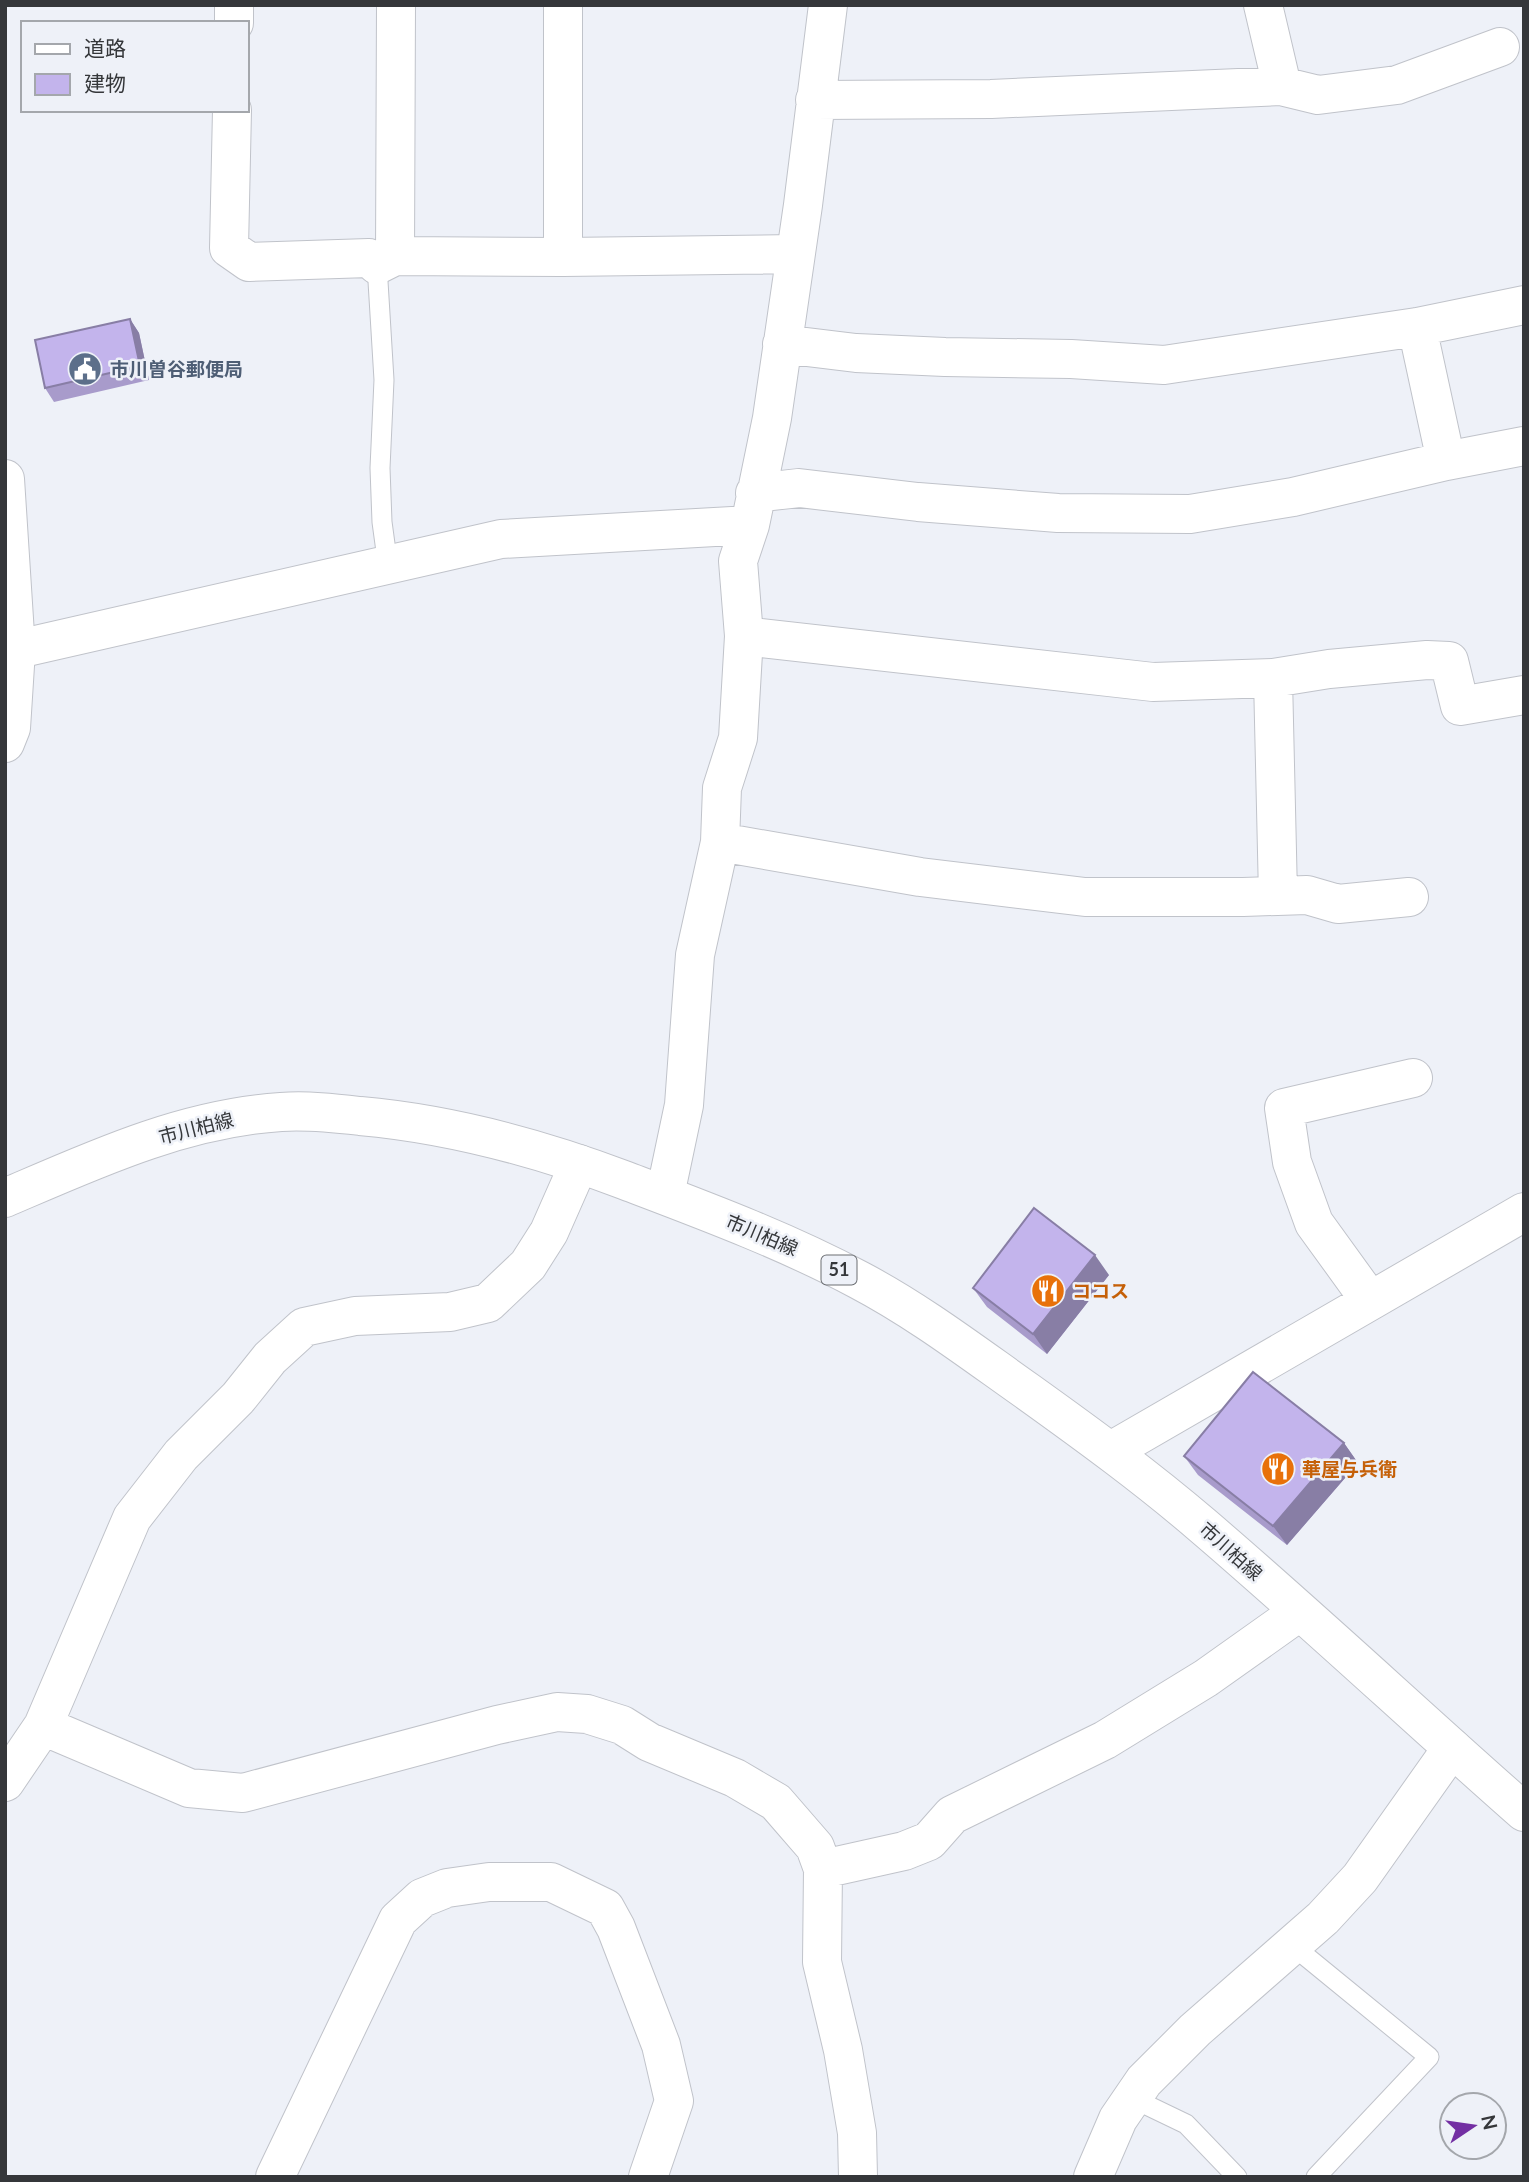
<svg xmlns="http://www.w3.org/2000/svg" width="1529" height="2182" font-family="Lato,'Noto Sans JP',sans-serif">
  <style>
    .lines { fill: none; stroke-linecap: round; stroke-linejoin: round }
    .lane-casing { stroke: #c0c3ca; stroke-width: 21 }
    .street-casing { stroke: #c0c3ca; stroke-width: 40 }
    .secondary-casing { stroke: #c0c3ca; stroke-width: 40 }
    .primary-casing { stroke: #c0c3ca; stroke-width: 40 }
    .lane { stroke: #fff; stroke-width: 19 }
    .street { stroke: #fff; stroke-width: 38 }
    .secondary { stroke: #fff; stroke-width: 38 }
    .primary { stroke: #fff; stroke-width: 38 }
    .wall { fill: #a89bcb }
    .shaded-wall { fill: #887ea5 }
    .building { fill: #c3b4ec; stroke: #887ea5; stroke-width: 2 }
    .labels { text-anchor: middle; stroke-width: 5; stroke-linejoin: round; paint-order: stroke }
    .shield { fill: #eef1f8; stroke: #6c6f73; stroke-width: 2 }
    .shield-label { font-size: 18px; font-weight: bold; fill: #35373a }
    .service-label { font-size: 19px; font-weight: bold; fill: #4e5e75; stroke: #eef1f8; text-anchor: start }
    .street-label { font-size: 19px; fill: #35373a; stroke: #eef1f8 }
    .food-label { font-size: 19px; font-weight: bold; fill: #c56008; stroke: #eef1f8; text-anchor: start }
  </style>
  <rect width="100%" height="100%" fill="#eef1f8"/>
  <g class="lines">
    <!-- lane casing -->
    <g class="lane-casing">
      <path id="lane" d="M377,265l7,115 -4,88 2,54 6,44
        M1292,1945l137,112 -113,120
        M1132,2098l54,26 51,53"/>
    </g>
    <!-- street casing -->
    <g class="street-casing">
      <path id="street" d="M563,5v252
        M1263,5l19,81
        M234,23v-18
        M815,100l176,-1 290,-13 37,9 79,-10 103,-38
        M232,110l-3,138 20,14 120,-4 8,7 18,-9 168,1 232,-3
        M395,256l1,-251
        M1417,327l29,134
        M782,344l74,9 89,4 126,2 93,6 253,-38 107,-22
        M755,493l44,-5 119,14 140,11 132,1 103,-17 153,-36 78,-15
        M744,636l409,46 120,-4 56,-9 98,-9 22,1 11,45 64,-11
        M5,652l496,-113 249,-14
        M1273,678l5,217
        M720,842l200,35 165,20h158l64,-2 31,9 71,-7
        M665,1195l19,-90 11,-150 25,-113 2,-54 16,-50 6,-102 -6,-75 12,-36 22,-107 31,-213 25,-200
        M1369,1299l-55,-76 -22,-61 -8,-54 129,-30
        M1111,1451l413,-239
        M43,1726l146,62 54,5 254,-68 60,-13 30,2 35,11 27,17 86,36 41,24 39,45 8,22 -1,93 21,88 14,83 1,44
        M5,1782l38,-56 89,-208 49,-63 57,-57 32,-40 34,-31 51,-11 95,-4 38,-9 40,-38 21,-33 30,-68
        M823,1869l81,-18 25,-10 23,-26 153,-75 101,-62 93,-66
        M275,2177l123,-257 24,-22 25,-10 42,-6h62l54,26 11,20 45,117 13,56 -26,76
        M1093,2177l25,-58 26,-38 51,-51 128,-112 37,-40 92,-130"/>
    </g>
    <!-- secondary casing -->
    <g class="secondary-casing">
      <path id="secondary" d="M5,479l11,171 -5,78 -6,15"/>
    </g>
    <!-- primary casing -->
    <g class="primary-casing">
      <path id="primary" d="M5,1198c88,-38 179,-80 276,-86 26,-2 53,1 79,4 91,8 179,32 264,64 79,30 160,60 235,100 59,31 114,73 168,111 60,43 119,86 175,134 109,93 214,192 322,287"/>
    </g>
    <!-- lane -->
    <use href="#lane" class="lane"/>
    <!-- street -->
    <use href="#street" class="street"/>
    <!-- secondary -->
    <use href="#secondary" class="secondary"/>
    <!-- primary -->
    <use href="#primary" class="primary"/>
  </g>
  <!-- wall -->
  <path class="wall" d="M130,319l9,14 10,47 -95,22 -9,-14z
    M1109,1275l-62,79 -60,-47 -14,-19z
    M1344,1443l14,20 -71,82 -89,-70 -14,-19z"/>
  <!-- shaded-wall -->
  <path class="shaded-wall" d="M130,319l9,14 10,47 -9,-14z
    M1095,1255l14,20 -62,79 -14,-20z
    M1344,1443l14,20 -71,82 -14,-19z"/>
  <!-- building -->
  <path class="building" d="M130,319l10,47 -95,22 -10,-48z
    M1034,1208l61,47 -62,79 -60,-46z
    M1253,1372l91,71 -71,83 -89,-70z"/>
  <!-- icons -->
  <defs>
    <g id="civic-disc" transform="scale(1.75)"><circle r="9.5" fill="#5c6f8a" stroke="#eef1f8"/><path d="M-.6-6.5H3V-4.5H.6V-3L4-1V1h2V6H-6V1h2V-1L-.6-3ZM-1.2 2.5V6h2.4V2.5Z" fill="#fff"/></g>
    <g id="restaurant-disc" transform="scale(1.75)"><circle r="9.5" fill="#e8710a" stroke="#eef1f8"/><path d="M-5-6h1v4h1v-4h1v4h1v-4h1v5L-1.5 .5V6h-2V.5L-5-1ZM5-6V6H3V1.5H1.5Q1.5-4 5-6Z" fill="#fff"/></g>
  </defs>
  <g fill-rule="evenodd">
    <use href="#civic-disc" x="85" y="369"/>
    <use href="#restaurant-disc" x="1048" y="1291"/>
    <use href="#restaurant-disc" x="1278" y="1469"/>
  </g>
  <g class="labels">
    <!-- shield labels -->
    <rect class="shield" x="821.5" y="1255.5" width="35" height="29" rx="5"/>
    <g class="shield-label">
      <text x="839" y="1276">51</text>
    </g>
    <!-- service labels -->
    <g class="service-label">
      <text x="110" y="376">市川曽谷郵便局</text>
    </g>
    <!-- street labels -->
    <g class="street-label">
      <text transform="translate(196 1128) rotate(-14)" y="7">市川柏線</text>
      <text transform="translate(762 1235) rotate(23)" y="7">市川柏線</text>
      <text transform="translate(1231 1551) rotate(42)" y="7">市川柏線</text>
    </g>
    <!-- food labels -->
    <g class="food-label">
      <text x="1072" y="1298">ココス</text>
      <text x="1302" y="1476">華屋与兵衛</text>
    </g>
  </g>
  <!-- border -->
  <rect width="1529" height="2182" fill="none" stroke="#35373a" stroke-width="14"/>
  <!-- legend -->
  <rect x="21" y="21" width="228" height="91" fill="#eef1f8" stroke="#a4a7ac" stroke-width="2"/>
  <rect x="35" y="44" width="35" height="10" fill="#ffffff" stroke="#a4a7ac" stroke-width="2"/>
  <text x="84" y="56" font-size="21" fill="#35373a">道路</text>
  <rect x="35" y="74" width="35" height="21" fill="#c3b4ec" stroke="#a4a7ac" stroke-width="2"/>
  <text x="84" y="91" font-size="21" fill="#35373a">建物</text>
  <!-- north arrow -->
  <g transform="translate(1473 2126) rotate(77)"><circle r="33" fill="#eef1f8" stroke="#a4a7ac" stroke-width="2"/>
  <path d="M0-5L12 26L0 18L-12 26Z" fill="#732fa3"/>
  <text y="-10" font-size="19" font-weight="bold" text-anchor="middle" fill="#35373a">N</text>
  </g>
</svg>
